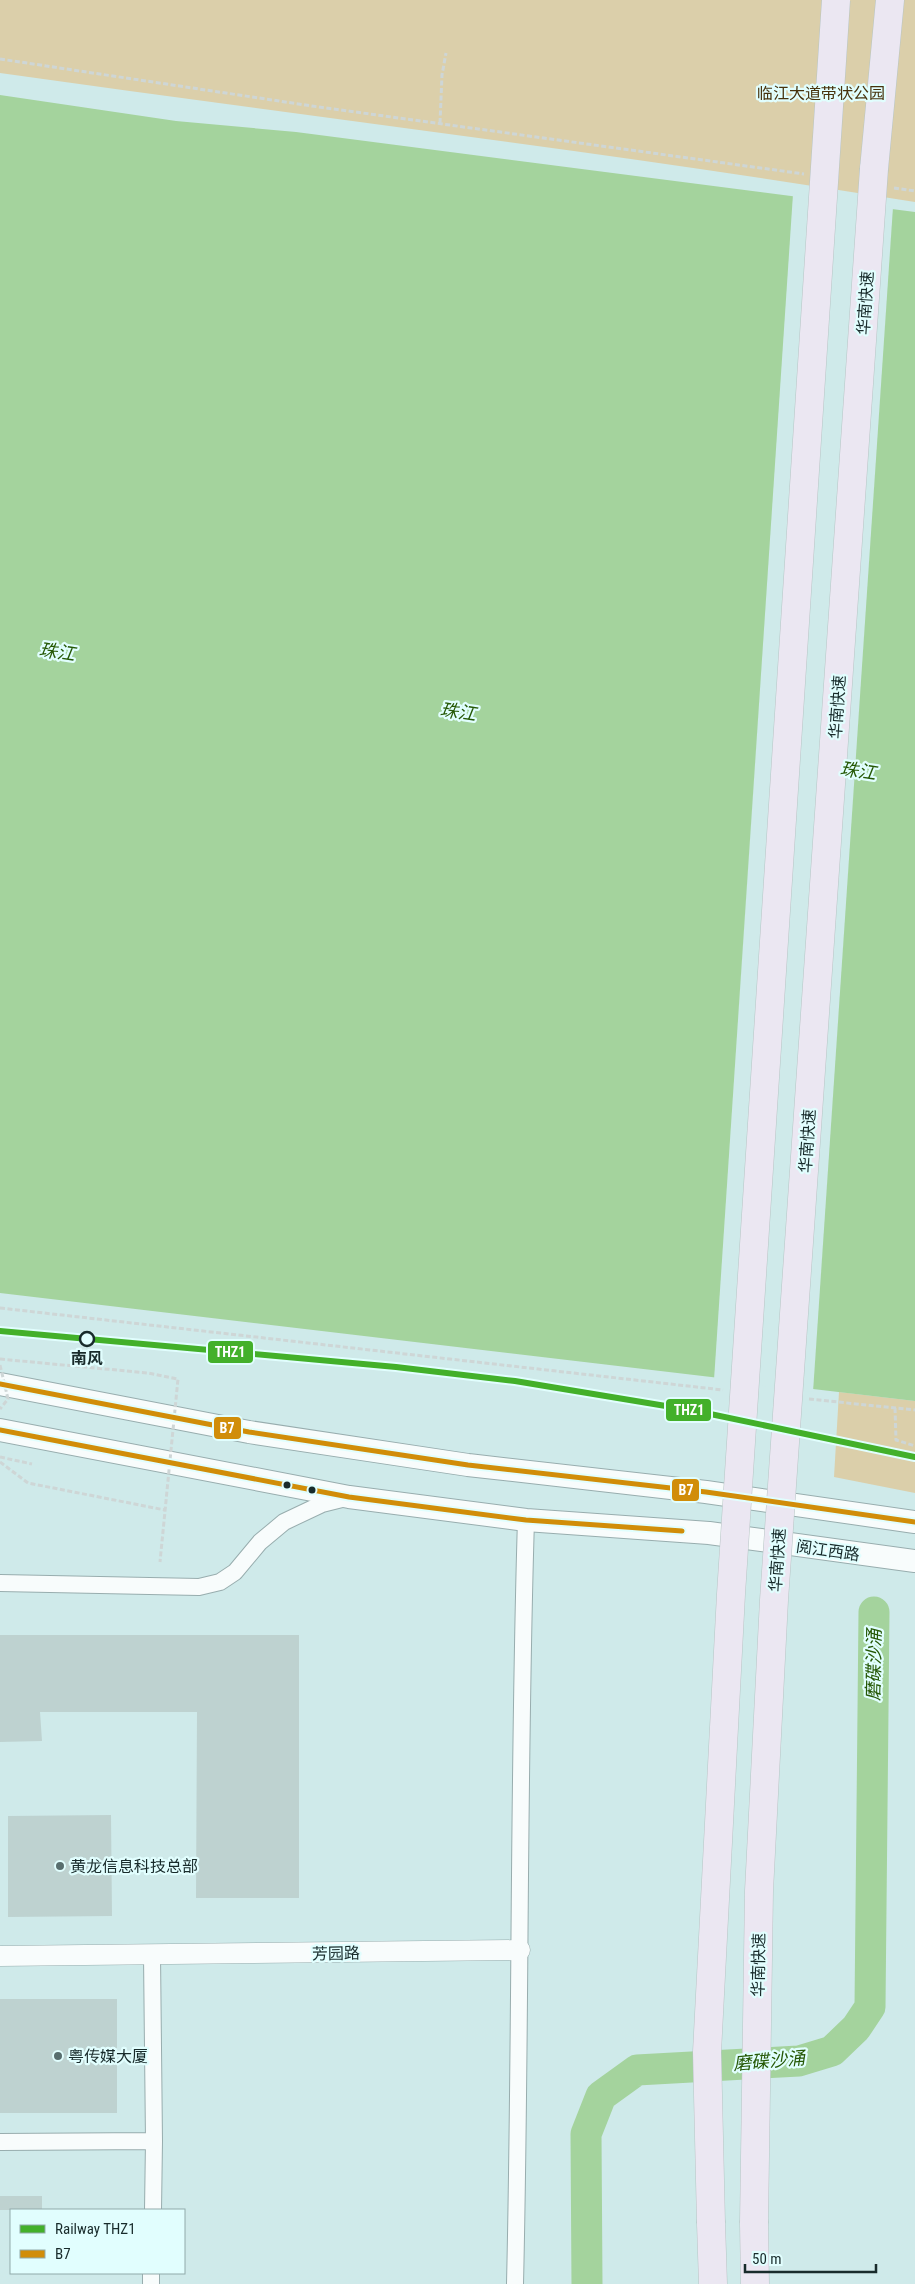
<svg xmlns="http://www.w3.org/2000/svg" width="915" height="2284" font-family="'Roboto Condensed','Noto Sans SC',sans-serif">
  <style>
    .green { fill: #dbcfaa }
    .water { fill: #a4d39d }
    .pier { fill: #cfeaea }
    .lines { fill: none; stroke-linecap: round; stroke-linejoin: round }
    .river { stroke: #a4d39d; stroke-width: 31 }
    .building { fill: #bed2d0 }
    .minor-casing { stroke: #98adae; stroke-width: 18 }
    .tertiary-casing { stroke: #98adae; stroke-width: 21 }
    .secondary-casing { stroke: #98adae; stroke-width: 24 }
    .motorway-casing { stroke: #b7c5c5; stroke-width: 29 }
    .path { stroke: #ced6d6; stroke-width: 3; stroke-dasharray: 5 2.5; stroke-linecap: butt }
    .minor { stroke: #f8fcfc; stroke-width: 16 }
    .tertiary { stroke: #f8fcfc; stroke-width: 20 }
    .secondary { stroke: #f8fcfc; stroke-width: 22 }
    .motorway { stroke: #ebe7f2; stroke-width: 28 }
    .motorway-bridge-casing { stroke: #b7c5c5; stroke-width: 29; stroke-linecap: butt }
    .path-bridge { stroke: #ced6d6; stroke-width: 3; stroke-dasharray: 5 2.5; stroke-linecap: butt }
    .motorway-bridge { stroke: #ebe7f2; stroke-width: 28 }
    .bus-1-casing { stroke: #e1fefe; stroke-width: 9 }
    .bus-1 { stroke: #d18d09; stroke-width: 5 }
    .rail-1-casing { stroke: #e1fefe; stroke-width: 10 }
    .rail-1 { stroke: #43b02a; stroke-width: 6 }
    .stop-dot { fill: #e1fefe; stroke: #182b2b; stroke-width: 2.5 }
    .bus-dot { fill: #182b2b; stroke: #e1fefe; stroke-width: 2 }
    .poi-dot { fill: #586e6e; stroke: #e1fefe; stroke-width: 2 }
    .labels { text-anchor: middle; stroke-width: 4.5; stroke-linejoin: round; paint-order: stroke }
    .park-label { font-size: 16px; fill: #47320c; stroke: #e1fefe }
    .street-label { font-size: 16px; fill: #182b2b; stroke: #e1fefe }
    .stop-label { font-size: 16px; font-weight: bold; fill: #182b2b; stroke: #e1fefe }
    .poi-label { font-size: 16px; fill: #182b2b; stroke: #e1fefe; text-anchor: start }
    .water-label { font-size: 18px; font-style: italic; fill: #255805; stroke: #e1fefe }
    .line-badge { stroke: #e1fefe; stroke-width: 2 }
    .badge-label { font-size: 14px; text-anchor: middle; font-weight: bold; fill: #fff }
  </style>
  <rect width="100%" height="100%" fill="#cfeaea"/>
  <!-- green -->
  <path class="green" d="M0,0h915v202c-304,-49 -610,-86 -915,-129z
    M839,1392l76,9v92l-81,-16z"/>
  <!-- water -->
  <path class="water" d="M0,95l176,26 120,11 619,80v1189l-915,-108z"/>
  <!-- pier -->
  <path class="pier" d="M793,194l100,13 -80,1185 -99,-12z"/>
  <g class="lines">
    <!-- river -->
    <path class="river" d="M587,2284l-1,-150 15,-38 36,-26 162,-9 33,-10 24,-23 14,-21 4,-395"/>
  </g>
  <!-- building -->
  <path class="building" d="M0,1635h299v263h-103l1,-186h-157l2,29 -42,1z
    M111,1815l1,101 -104,1v-101z
    M0,1999h117v114h-117z
    M0,2196h42v14h-42z"/>
  <g class="lines">
    <!-- minor casing -->
    <g class="minor-casing">
      <path id="minor" d="M0,1583l199,4 21,-5 15,-10 25,-30 24,-20 38,-18 24,-6
        M152,1955l2,186 -1,69
        M0,2142l154,-1
        M151,2284v-11
        M515,2284c6,-255 3,-509 11,-764"/>
    </g>
    <!-- tertiary casing -->
    <g class="tertiary-casing">
      <path id="tertiary" d="M0,1956l520,-6"/>
    </g>
    <!-- secondary casing -->
    <g class="secondary-casing">
      <path id="secondary" d="M0,1384l249,48 219,33 238,27 209,30
        M0,1430l349,67 177,23 183,13 206,28"/>
    </g>
    <!-- motorway casing -->
    <g class="motorway-casing">
      <path id="motorway" d="M874,169l16,-169
        M711,2223l2,61
        M754,2223l1,61"/>
    </g>
    <!-- path -->
    <path class="path" d="M0,59l312,47 492,68
      M440,123l2,-48 4,-22
      M894,188l21,3
      M0,1308l723,82
      M809,1399l106,11
      M895,1408l1,32 19,6
      M0,1457l32,7
      M0,1462l28,21 137,27"/>
    <!-- minor -->
    <use href="#minor" class="minor"/>
    <!-- tertiary -->
    <use href="#tertiary" class="tertiary"/>
    <!-- secondary -->
    <use href="#secondary" class="secondary"/>
    <!-- motorway -->
    <use href="#motorway" class="motorway"/>
    <!-- motorway-bridge casing -->
    <g class="motorway-bridge-casing">
      <path id="motorway-bridge" d="M711,2223l-4,-171 24,-458 105,-1594
        M754,2223l5,-332 15,-291 100,-1431"/>
    </g>
    <!-- path-bridge -->
    <path class="path-bridge" d="M0,1359l148,14 30,6 -18,183
      M0,1365l8,34 -8,10"/>
    <!-- motorway-bridge -->
    <use href="#motorway-bridge" class="motorway-bridge"/>
    <!-- bus-1 casing -->
    <g class="bus-1-casing">
      <path id="bus-1" d="M0,1384l249,48 219,33 238,27 209,30
        M0,1430l349,67 177,23 156,11"/>
    </g>
    <!-- bus-1 -->
    <use href="#bus-1" class="bus-1"/>
    <!-- rail-1 casing -->
    <g class="rail-1-casing">
      <path id="rail-1" d="M0,1331l396,36 119,14 181,30 219,46"/>
    </g>
    <!-- rail-1 -->
    <use href="#rail-1" class="rail-1"/>
  </g>
  <!-- markers -->
  <circle class="stop-dot" cx="87" cy="1339" r="7"/>
  <g class="bus-dot">
    <circle cx="287" cy="1485" r="4.5"/>
    <circle cx="312" cy="1490" r="4.5"/>
  </g>
  <g class="poi-dot">
    <circle cx="60" cy="1866" r="5"/>
    <circle cx="58" cy="2056" r="5"/>
  </g>
  <g class="labels">
    <!-- park labels -->
    <g class="park-label">
      <text x="821" y="99">临江大道带状公园</text>
    </g>
    <!-- street labels -->
    <g class="street-label">
      <text transform="translate(865 303) rotate(-86)" y="6">华南快速</text>
      <text transform="translate(837 707) rotate(-86)" y="6">华南快速</text>
      <text transform="translate(807 1141) rotate(-86)" y="6">华南快速</text>
      <text transform="translate(828 1550) rotate(8)" y="6">阅江西路</text>
      <text transform="translate(777 1560) rotate(-86)" y="6">华南快速</text>
      <text transform="translate(336 1953) rotate(-1)" y="6">芳园路</text>
      <text transform="translate(758 1965) rotate(-89)" y="6">华南快速</text>
    </g>
    <!-- stop labels -->
    <g class="stop-label">
      <text x="87" y="1364">南风</text>
    </g>
    <!-- poi labels -->
    <g class="poi-label">
      <text x="70" y="1872">黄龙信息科技总部</text>
      <text x="68" y="2062">粤传媒大厦</text>
    </g>
    <!-- water labels -->
    <g class="water-label">
      <text transform="translate(57 652) rotate(8)" y="6">珠江</text>
      <text transform="translate(458 712) rotate(8)" y="6">珠江</text>
      <text transform="translate(858 771) rotate(8)" y="6">珠江</text>
      <text transform="translate(874 1665) rotate(-89)" y="6">磨碟沙涌</text>
      <text transform="translate(769 2061) rotate(-5)" y="6">磨碟沙涌</text>
    </g>
  </g>
  <g class="line-badge">
    <rect x="207" y="1340" width="47" height="24" rx="5" fill="#43b02a"/>
    <rect x="665" y="1398" width="47" height="24" rx="5" fill="#43b02a"/>
    <rect x="213" y="1416" width="29" height="24" rx="5" fill="#d18d09"/>
    <rect x="671" y="1478" width="29" height="24" rx="5" fill="#d18d09"/>
  </g>
  <g class="badge-label">
    <text x="230" y="1357">THZ1</text>
    <text x="689" y="1415">THZ1</text>
    <text x="227" y="1433">B7</text>
    <text x="686" y="1495">B7</text>
  </g>
  <!-- legend -->
  <rect x="10" y="2209" width="175" height="65" fill="#e1fefe" stroke="#91aaaa"/>
  <rect x="20" y="2225" width="25" height="8" fill="#43b02a" stroke="#91aaaa"/>
  <text x="55" y="2234" font-size="15" fill="#182b2b">Railway THZ1</text>
  <rect x="20" y="2250" width="25" height="8" fill="#d18d09" stroke="#91aaaa"/>
  <text x="55" y="2259" font-size="15" fill="#182b2b">B7</text>
  <!-- scale -->
  <path d="M745 2264v8h131v-8" fill="none" stroke="#182b2b" stroke-width="2.5"/>
  <text x="752" y="2264" font-size="15" fill="#182b2b" stroke="#e1fefe" stroke-width="4" paint-order="stroke">50 m</text>
</svg>
